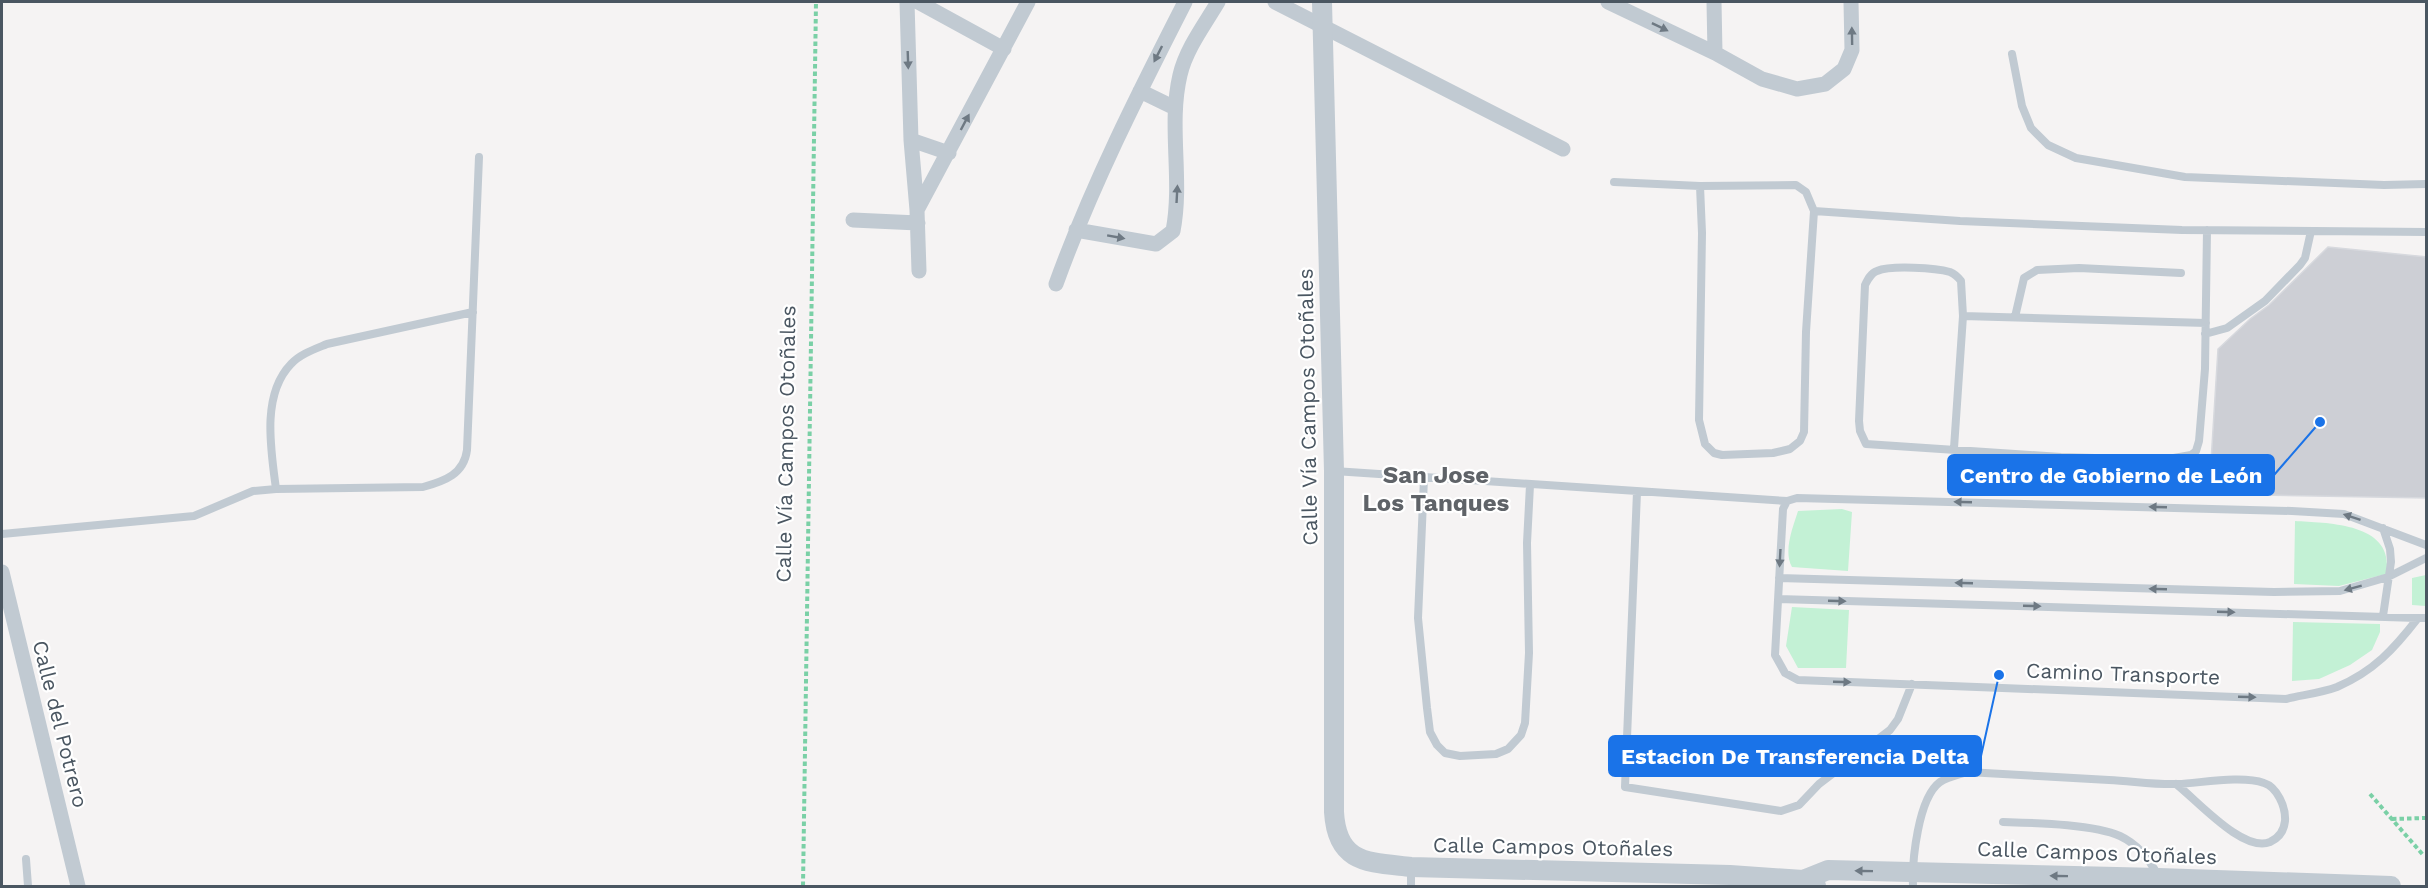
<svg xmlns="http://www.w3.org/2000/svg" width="2428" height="888" font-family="'Work Sans',sans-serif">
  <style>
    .green { fill: #c3f1d5 }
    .building { fill: #cdcfd5; stroke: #d7d9de; stroke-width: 1.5 }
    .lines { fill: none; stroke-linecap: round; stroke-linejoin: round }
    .path { stroke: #7ad0a6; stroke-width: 4; stroke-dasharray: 4.5 3; stroke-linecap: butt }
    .service { stroke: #c1cad2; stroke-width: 8 }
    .minor { stroke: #c1cad2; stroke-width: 15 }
    .tertiary { stroke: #c1cad2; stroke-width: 20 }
    .oneway { fill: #6e7983 }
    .labels { text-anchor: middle; stroke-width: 4.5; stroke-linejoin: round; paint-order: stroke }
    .street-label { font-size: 21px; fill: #4a5661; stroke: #fff }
    .quarter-label { font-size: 24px; font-weight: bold; fill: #5f6368; stroke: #fff }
    .leader { fill: none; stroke: #1a73e8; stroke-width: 2 }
    .callout-dot { fill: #1a73e8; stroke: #fff; stroke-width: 2 }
    .callout { fill: #1a73e8; stroke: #1a73e8; stroke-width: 2 }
    .callout-label { font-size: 22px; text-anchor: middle; font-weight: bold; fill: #fff }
  </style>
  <rect width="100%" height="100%" fill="#f5f3f3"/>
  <!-- green -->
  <path class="green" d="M1842,509l10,3 -4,59 -56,-4c-9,-16 1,-40 6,-56z
    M2295,521c33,2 101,2 91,53l-47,12 -45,-2z
    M2426,575v31l-14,-1v-27z
    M1792,607l57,3 -3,58h-48l-12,-22z
    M2293,622l87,2v8l-8,18 -22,15 -31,14 -27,2z"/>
  <!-- building -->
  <path class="building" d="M2328,247l99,10v241l-218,-4 9,-145 32,-30 19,-14z"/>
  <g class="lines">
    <!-- path -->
    <path class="path" d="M2370,794l54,62
      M2392,819l34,-1
      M803,886l13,-884"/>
    <!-- service -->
    <path class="service" d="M2012,54l10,52 9,22 17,17 28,13 109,19 199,8 42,-1
      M1614,182l86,4 96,-1 10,7 8,19 -8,121 -2,100 -4,9 -10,8 -17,4 -51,2 -8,-2 -9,-9 -6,-24 3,-187 -2,-47
      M1814,211l146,10 222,9 244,2
      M1963,316l243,7
      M2015,317l9,-39 13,-8 42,-2 102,5
      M2205,334l22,-6 38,-27 35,-36 5,-7 6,-27
      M1954,448l9,-132 -2,-35c-3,-4 -6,-7 -11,-9 -14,-4 -59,-7 -73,-1 -6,2 -9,8 -12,14l-6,136 1,10 6,13 195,13 101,3 29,-5 5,-4 3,-10 6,-72 2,-139
      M1334,471l453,30
      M1424,478l-6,140 9,90 3,24 7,13 8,8 15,3 36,-2 12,-5 13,-14 4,-12 4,-70 -2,-110 3,-58
      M276,489c-5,-39 -15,-94 15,-125 9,-10 24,-15 36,-20l146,-32
      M1637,492l-12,295 156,24 18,-6 20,-21 71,-54 8,-11 14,-35
      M2383,528l7,21 1,13 -8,54
      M2,534l192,-18 59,-25 23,-2 147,-2c22,-6 41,-13 44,-37l12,-293
      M2426,545l-82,-31 -52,-3 -495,-13 -10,3 -4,8 -8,146 10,18 13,7 488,19c16,-4 35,-6 51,-12 37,-16 57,-38 81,-69h8
      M1779,578l495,14 66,-1 48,-14 38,-19
      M1778,599l640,19
      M2003,822c31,1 90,2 117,14 17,8 30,24 38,40
      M26,859l2,27
      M1411,886v-17
      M1913,886c-1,-25 5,-88 27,-104 8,-5 18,-7 27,-10 47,3 95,5 142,8 23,1 46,5 69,4 23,-1 64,-9 86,-1 13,4 22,24 21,38 -1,10 -6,17 -15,21 -27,11 -73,-42 -94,-58"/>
    <!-- minor -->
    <path class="minor" d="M907,2l4,138 6,70 2,61
      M918,2l86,47
      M1275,2l288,147
      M1608,2l107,51 47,26 35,10 28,-5 19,-15 8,-19 -1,-48
      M1714,2l1,51
      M1140,91l35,17
      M911,140l38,13
      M917,210l111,-208
      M853,220l65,3
      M1076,230l80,14 17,-13c10,-52 -5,-105 7,-156 6,-26 25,-51 38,-73
      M1056,284c35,-97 82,-190 129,-282
      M2,572l76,314"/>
    <!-- tertiary -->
    <path class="tertiary" d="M1322,2l12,469v341c3,52 34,50 77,55l319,8 73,5 13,6
      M1803,880l25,-10 331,8 232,8"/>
  </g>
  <!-- one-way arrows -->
  <defs><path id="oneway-solid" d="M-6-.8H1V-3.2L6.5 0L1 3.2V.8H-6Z" transform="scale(1.5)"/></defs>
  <g class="oneway">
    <use href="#oneway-solid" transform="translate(1660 27) rotate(26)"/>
    <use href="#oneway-solid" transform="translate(1852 36) rotate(-91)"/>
    <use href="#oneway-solid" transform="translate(1158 54) rotate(117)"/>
    <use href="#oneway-solid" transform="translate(908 60) rotate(88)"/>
    <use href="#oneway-solid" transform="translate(965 122) rotate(-62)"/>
    <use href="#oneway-solid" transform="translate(1177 194) rotate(-87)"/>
    <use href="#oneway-solid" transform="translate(1116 237) rotate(10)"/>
    <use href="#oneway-solid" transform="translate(1963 502) rotate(-178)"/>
    <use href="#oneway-solid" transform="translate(2158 507) rotate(-178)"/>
    <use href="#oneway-solid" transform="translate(2352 517) rotate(-162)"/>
    <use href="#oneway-solid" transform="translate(1780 558) rotate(93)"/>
    <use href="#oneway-solid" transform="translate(1964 583) rotate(-178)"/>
    <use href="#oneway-solid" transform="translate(2353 588) rotate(165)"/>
    <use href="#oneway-solid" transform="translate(2158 589) rotate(-178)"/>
    <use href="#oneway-solid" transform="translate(1837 601) rotate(2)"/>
    <use href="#oneway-solid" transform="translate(2032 606) rotate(2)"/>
    <use href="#oneway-solid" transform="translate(2226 612) rotate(2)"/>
    <use href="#oneway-solid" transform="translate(1842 682) rotate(2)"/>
    <use href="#oneway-solid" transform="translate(2247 697) rotate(2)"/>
    <use href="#oneway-solid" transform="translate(1864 871) rotate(-179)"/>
    <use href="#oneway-solid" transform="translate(2059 876) rotate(-179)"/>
  </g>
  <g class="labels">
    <!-- street labels -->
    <g class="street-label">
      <text transform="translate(1308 407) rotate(-91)" y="7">Calle Vía Campos Otoñales</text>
      <text transform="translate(786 444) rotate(-89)" y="7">Calle Vía Campos Otoñales</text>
      <text transform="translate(2123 674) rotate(2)" y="7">Camino Transporte</text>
      <text transform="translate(60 724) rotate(76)" y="7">Calle del Potrero</text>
      <text transform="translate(1553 847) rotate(1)" y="7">Calle Campos Otoñales</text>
      <text transform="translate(2097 853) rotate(2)" y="7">Calle Campos Otoñales</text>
    </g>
    <!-- quarter labels -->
    <g class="quarter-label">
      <text x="1436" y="483">San Jose<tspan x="1436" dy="28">Los Tanques</tspan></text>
    </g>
  </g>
  <!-- callouts -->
  <path class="leader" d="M2320 422L2274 475M1999 675L1981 756"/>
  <g class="callout-dot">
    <circle cx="2320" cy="422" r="6"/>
    <circle cx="1999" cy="675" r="6"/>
  </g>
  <g class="callout">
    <rect x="1948" y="455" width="326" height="40" rx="6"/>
    <rect x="1609" y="736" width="372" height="40" rx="6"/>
  </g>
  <g class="callout-label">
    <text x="2111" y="483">Centro de Gobierno de León</text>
    <text x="1795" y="764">Estacion De Transferencia Delta</text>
  </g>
  <!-- border -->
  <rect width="2428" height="888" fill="none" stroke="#4a5661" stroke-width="6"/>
</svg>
